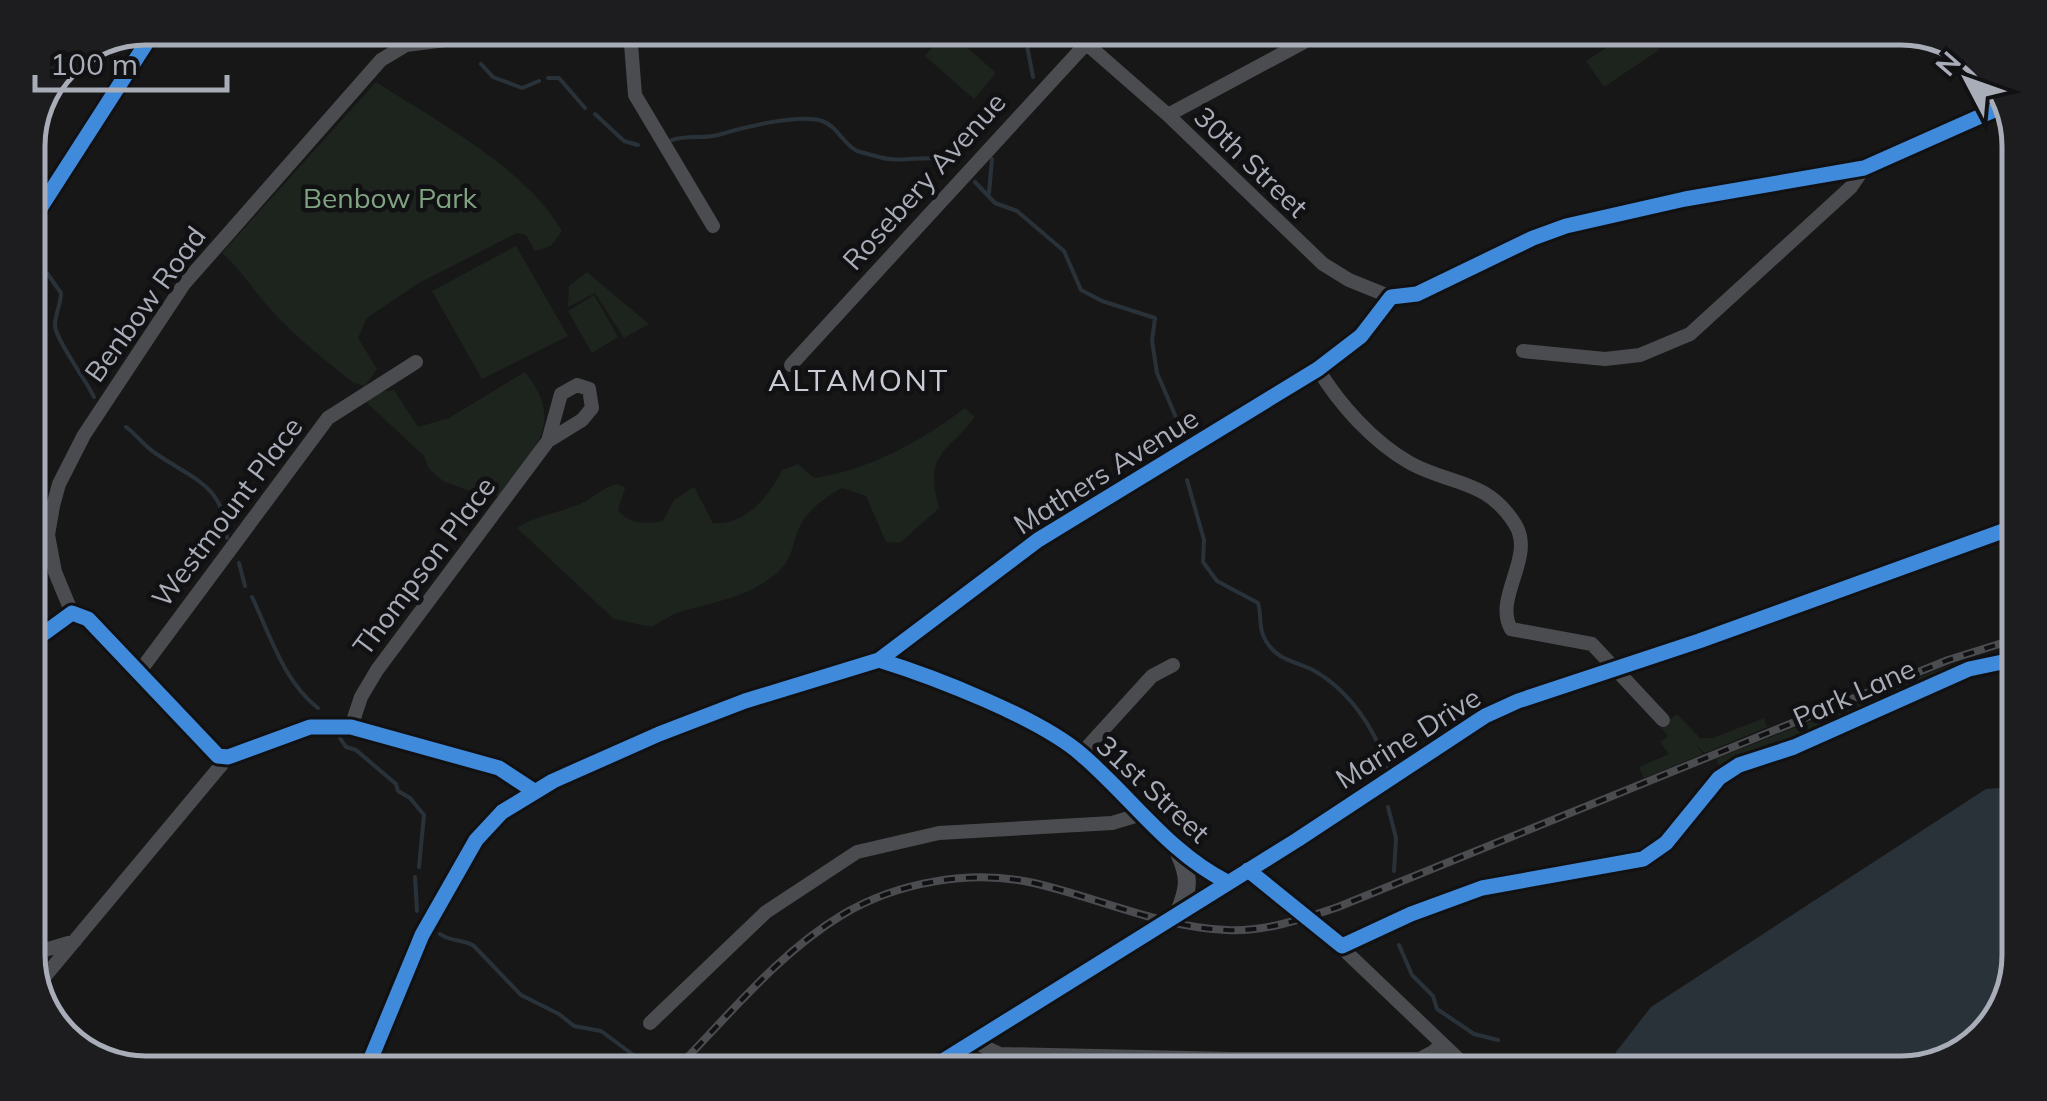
<svg xmlns="http://www.w3.org/2000/svg" width="2047" height="1101" font-family="Mulish,sans-serif">
  <style>
    .green { fill: #1d241e }
    .water { fill: #2a3239 }
    .lines { fill: none; stroke-linecap: round; stroke-linejoin: round }
    .stream { stroke: #2a3239; stroke-width: 4 }
    .minor { stroke: #4b4c50; stroke-width: 14 }
    .major { stroke: #4d4f52; stroke-width: 18 }
    .highway { stroke: #4e4e51; stroke-width: 20 }
    .rail-casing { stroke: #4b4c4f; stroke-width: 8 }
    .rail { stroke: #111113; stroke-width: 4; stroke-dasharray: 11; stroke-linecap: butt }
    .cycleway-casing { stroke: #111113; stroke-width: 21 }
    .cycleway { stroke: #408adc; stroke-width: 15 }
    .labels { text-anchor: middle; stroke-width: 9; stroke-linejoin: round; paint-order: stroke }
    .street-label { font-size: 28px; fill: #a8adb8; stroke: #111113 }
    .park-label { font-size: 28px; fill: #7fa381; stroke: #111113 }
    .neighbourhood-label { font-size: 30px; letter-spacing: 2.5px; fill: #c9ccd4; stroke: #111113 }
    .rim { fill: none; stroke: #a8adb8; stroke-width: 5 }
  </style>
  <rect width="100%" height="100%" fill="#171717"/>
  <!-- green -->
  <path class="green" d="M945,33h6l45,40 -22,26 -49,-43z
    M1621,38h30l8,12 -55,37 -18,-26z
    M376,82c60,39 150,86 186,149l-11,15 -16,5 -9,-16 -9,-2 -100,51 -50,34 -9,20 19,31 -12,17 -11,-3c-28,-22 -58,-45 -82,-72 -18,-20 -30,-40 -50,-58z
    M516,246l52,90 -86,43 -50,-88z
    M587,272l62,52 -25,14 -29,-45 -27,14 1,-21z
    M594,295l24,42 -26,16 -24,-42z
    M525,372c42,52 7,79 -25,124l-23,-2 -34,-13 -14,-12 -5,-13 -59,-55 10,-9 19,-2 24,37 31,-9z
    M965,408l10,9c-29,38 -51,34 -36,91l-39,35 -14,-1 -20,-46 -24,-8c-16,9 -32,20 -41,36 -9,16 -6,32 -23,48 -26,23 -60,30 -92,38 -12,3 -24,11 -35,17l-37,-8 -97,-91c21,-14 44,-15 67,-26 13,-7 19,-15 34,-18l7,4 -7,22c11,15 29,14 45,11l11,-21 20,-13 19,36c30,4 57,-27 69,-53l16,-6 16,14c56,-8 107,-37 151,-70z
    M2012,648v6l-292,113 -4,-8 227,-91z
    M1677,714l23,24h13l51,-20 3,9 -62,26 -9,-8 7,9 -59,24 -5,-11 30,-13 -9,-12 8,-6 -8,-10z"/>
  <!-- water -->
  <path class="water" d="M2010,787l-3,221 -46,49 -60,16 -281,-1 -4,-20 35,-45 335,-218z"/>
  <g class="lines">
    <!-- stream -->
    <path class="stream" d="M1014,33l13,13 6,31
      M481,64l12,13 29,11 17,-7
      M548,78h11l26,30
      M595,114l29,27 14,4
      M672,140c15,-5 31,-1 46,-5 23,-7 81,-22 104,-14 15,5 21,23 35,30 6,2 16,4 22,6 23,7 46,-3 68,3
      M975,182l20,21 22,8 47,40 17,39 21,11 53,17 -3,23 5,32 24,56
      M989,193l3,-34
      M47,273l14,20c0,11 -6,21 -6,32 -1,12 32,57 39,72
      M126,427c11,8 18,19 29,26 39,27 69,31 72,85
      M1187,480l17,60 -1,22 14,19 41,22c4,13 0,26 8,38 11,19 28,20 45,28 36,19 65,59 75,98
      M239,563l6,23
      M252,597c18,38 32,85 66,111
      M340,738l6,9 10,3 40,34 2,7 12,7 14,17 -5,52
      M1388,807l8,31 -2,33
      M415,877l2,34
      M440,934c11,8 23,5 34,12l47,49 38,19 15,12 27,5 46,34
      M1399,945l13,30 21,21 4,13 37,25 24,6
      M1552,1069l2,2"/>
    <!-- minor -->
    <path class="minor" d="M630,31l5,64 78,131
      M1088,45l80,70 155,149 26,16 42,17
      M1168,115l147,-79
      M1523,351l82,8 35,-4 50,-21 161,-147 13,-19
      M791,365l304,-331
      M1318,369c21,35 55,73 92,94 40,22 77,16 105,61 21,33 -22,73 -4,105l81,15 71,76
      M28,645l44,-32
      M879,660c55,17 161,58 203,95 50,43 86,97 145,127
      M140,671l188,-253 88,-56
      M351,727l10,-30 16,-27 171,-229 34,-21 10,-12 -3,-19 -12,-4 -16,9 -13,47
      M1081,754l71,-78 21,-11
      M228,757l-10,-1 -13,-10 -109,-120 -24,-13 -17,-41 -7,-37 5,-29 6,-22 25,-49 100,-151 197,-224 25,-15 120,-15
      M1248,870l70,55 153,146
      M1342,946l69,-32 71,-26 161,-29 23,-16 53,-65 20,-13 55,-18 175,-78 43,-9
      M28,955l47,-14
      M36,987l192,-230 82,-30h41l148,41 35,23
      M650,1023l116,-111 91,-60 82,-19 173,-10 30,-9
      M974,1042l26,12 233,5h187l13,-7 9,-8
      M369,1063l53,-128 54,-95 26,-28 51,-31 106,-47 86,-33 134,-41 159,-120 280,-171 43,-33 30,-39 26,-3 116,-56 33,-12 119,-27 179,-31 144,-64"/>
    <!-- major -->
    <path class="major" d="M1179,853c11,24 10,35 0,59
      M933,1067l364,-227 188,-124 33,-15 181,-60 315,-114"/>
    <!-- highway -->
    <path class="highway" d="M48,94l23,-36
      M28,227l128,-199"/>
    <!-- rail casing -->
    <g class="rail-casing">
      <path id="rail" d="M680,1065c51,-52 99,-112 162,-150 55,-33 129,-46 192,-32 65,15 125,44 193,47 37,2 76,-11 111,-23l610,-247 64,-20"/>
    </g>
    <!-- rail -->
    <use href="#rail" class="rail"/>
    <!-- cycleway casing -->
    <g class="cycleway-casing">
      <path id="cycleway" d="M28,227l128,-199
        M28,645l44,-32 16,6 130,137 10,1 82,-30h41l148,41 35,23
        M879,660c55,17 161,58 203,95 50,43 86,97 145,127
        M1248,870l94,76 69,-32 71,-26 161,-29 23,-16 53,-65 20,-13 55,-18 175,-78 43,-9
        M369,1063l53,-128 54,-95 26,-28 51,-31 106,-47 86,-33 134,-41 159,-120 280,-171 43,-33 30,-39 26,-3 116,-56 33,-12 119,-27 179,-31 144,-64
        M933,1067l364,-227 188,-124 33,-15 181,-60 315,-114"/>
    </g>
    <!-- cycleway -->
    <use href="#cycleway" class="cycleway"/>
  </g>
  <g class="labels">
    <!-- street labels -->
    <g class="street-label">
      <text transform="translate(1251 162) rotate(44)" y="10">30th Street</text>
      <text transform="translate(924 181) rotate(-48)" y="10">Rosebery Avenue</text>
      <text transform="translate(145 304) rotate(-54)" y="10">Benbow Road</text>
      <text transform="translate(1106 471) rotate(-32)" y="10">Mathers Avenue</text>
      <text transform="translate(227 512) rotate(-53)" y="10">Westmount Place</text>
      <text transform="translate(424 566) rotate(-53)" y="10">Thompson Place</text>
      <text transform="translate(1854 693) rotate(-24)" y="10">Park Lane</text>
      <text transform="translate(1408 738) rotate(-32)" y="10">Marine Drive</text>
      <text transform="translate(1153 789) rotate(43)" y="10">31st Street</text>
    </g>
    <!-- park labels -->
    <g class="park-label">
      <text x="390" y="208">Benbow Park</text>
    </g>
    <!-- neighbourhood labels -->
    <g class="neighbourhood-label">
      <text x="859" y="391">ALTAMONT</text>
    </g>
  </g>
  <!-- crop -->
  <path d="M0 0H2047V1101H0ZM146 45H1901A101 101 0 0 1 2002 146V955A101 101 0 0 1 1901 1056H146A101 101 0 0 1 45 955V146A101 101 0 0 1 146 45Z" fill="#1d1d20" fill-rule="evenodd"/>
  <path class="rim" d="M146 45H1901A101 101 0 0 1 2002 146V955A101 101 0 0 1 1901 1056H146A101 101 0 0 1 45 955V146A101 101 0 0 1 146 45Z"/>
  <!-- north arrow -->
  <g transform="translate(1967 80) rotate(311)" stroke="#111113" stroke-width="8" paint-order="stroke">
  <path d="M0-8L18 38L0 25L-18 38Z" fill="#a8adb8"/>
  <text y="-15" font-size="28" font-weight="bold" text-anchor="middle" fill="#a8adb8">N</text>
  </g>
  <!-- scale -->
  <path d="M35 75v15h192v-15" fill="none" stroke="#a8adb8" stroke-width="5"/>
  <text x="50" y="75" font-size="30" fill="#a8adb8" stroke="#111113" stroke-width="8" paint-order="stroke">100 m</text>
</svg>
